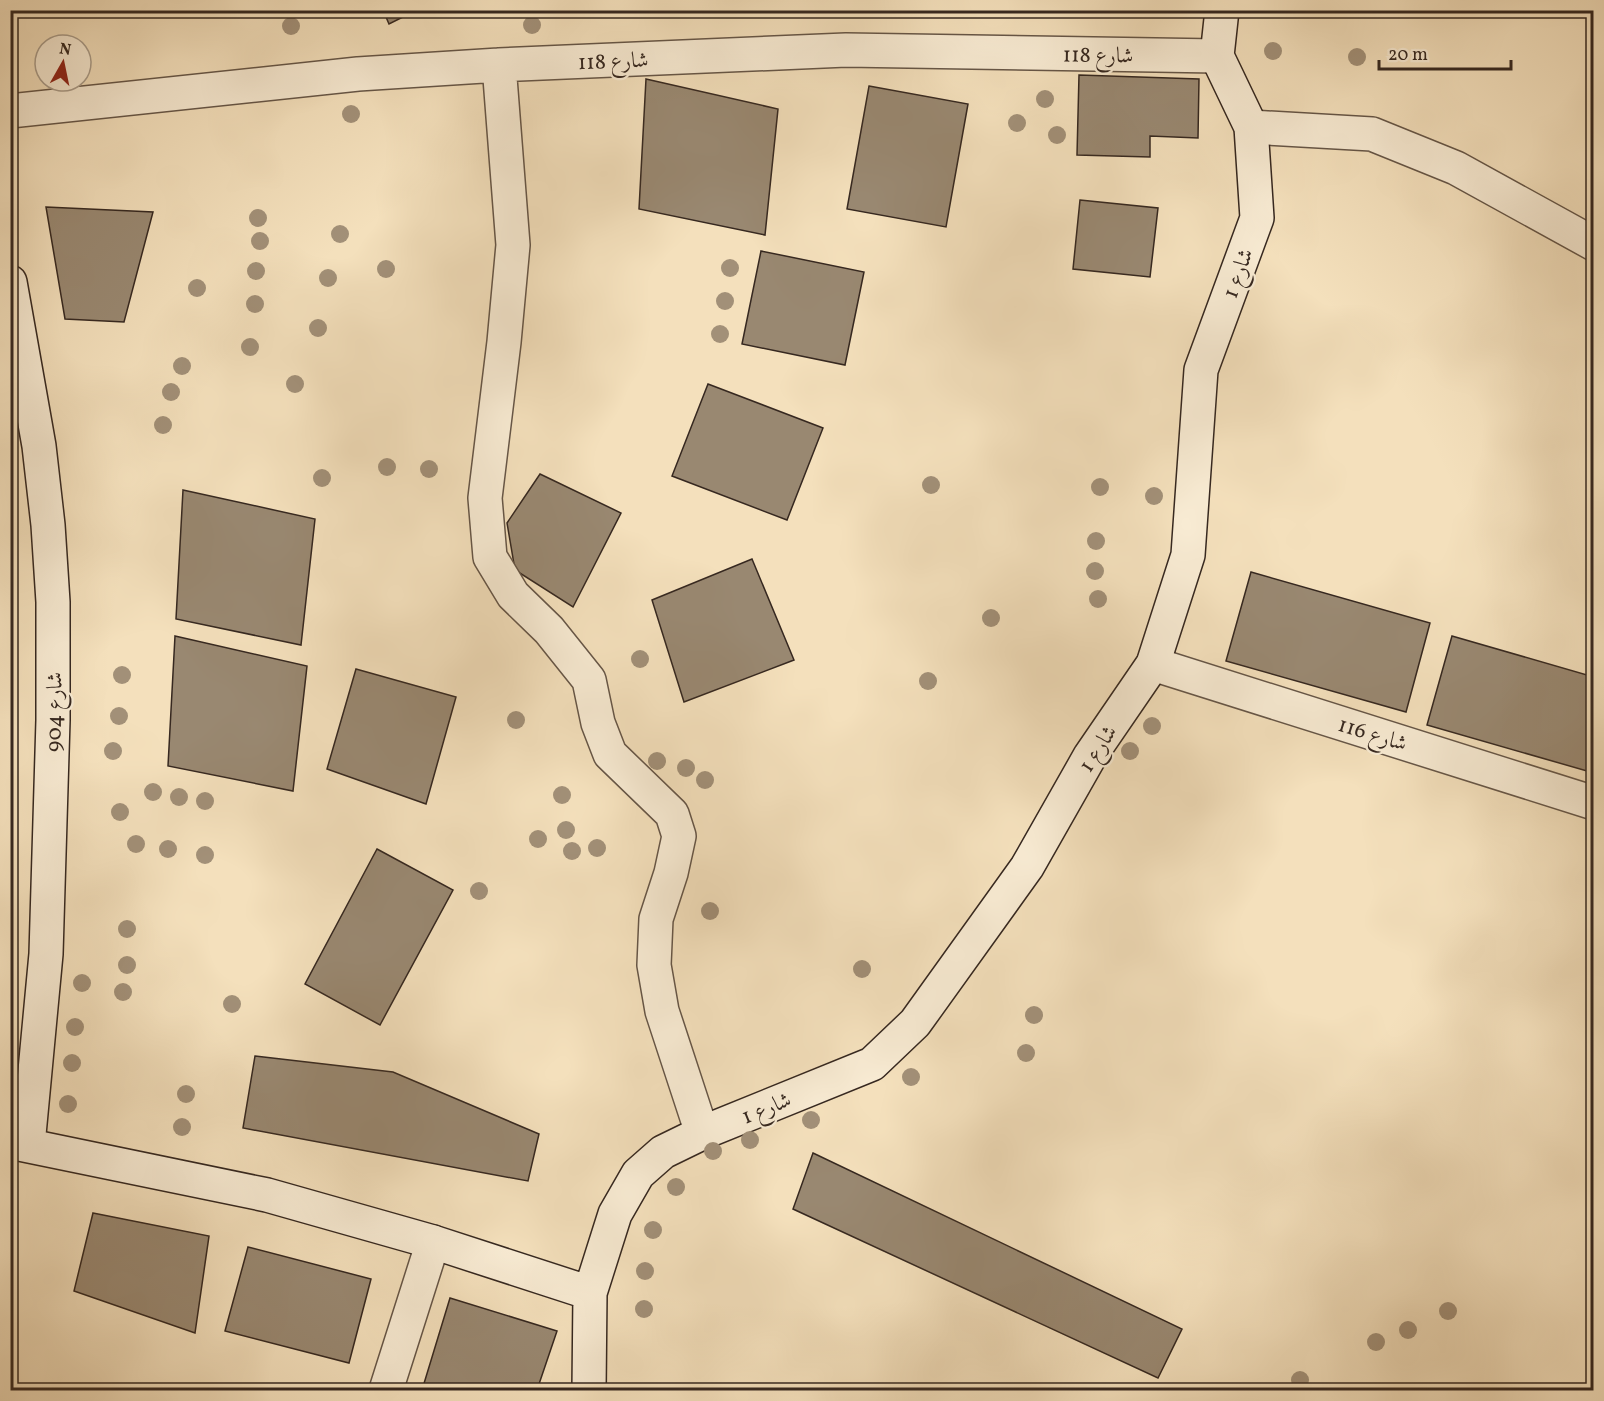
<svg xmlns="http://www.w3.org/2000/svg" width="1604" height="1401" font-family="Vollkorn,Amiri,serif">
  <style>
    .building { fill: #998871; stroke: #362820; stroke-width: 1.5 }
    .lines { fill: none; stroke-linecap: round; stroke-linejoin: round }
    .street-casing { stroke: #665647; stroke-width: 36 }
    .secondary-casing { stroke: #362820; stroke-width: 36 }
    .street { stroke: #f8ebd3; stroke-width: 33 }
    .secondary { stroke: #f8ebd3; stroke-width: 33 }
    .tree { fill: #a29078 }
    .labels { text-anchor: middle; stroke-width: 4.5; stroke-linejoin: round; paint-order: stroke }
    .street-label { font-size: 22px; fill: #362820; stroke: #f8ebd3 }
  </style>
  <rect width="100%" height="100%" fill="#f4e0bc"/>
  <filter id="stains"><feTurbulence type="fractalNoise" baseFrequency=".00333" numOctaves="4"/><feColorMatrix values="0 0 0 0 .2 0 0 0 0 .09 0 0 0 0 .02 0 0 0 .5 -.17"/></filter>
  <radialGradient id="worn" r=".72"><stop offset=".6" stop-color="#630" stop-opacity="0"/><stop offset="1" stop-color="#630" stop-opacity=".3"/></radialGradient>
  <!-- building -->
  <path class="building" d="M383,10h34l-28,14z
    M1079,75l120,4 -1,59 -48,-2v21l-73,-2z
    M646,79l132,30 -13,126 -126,-26z
    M869,86l99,18 -22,123 -99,-18z
    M1080,200l78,8 -8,69 -77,-8z
    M46,207l107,5 -29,110 -59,-3z
    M761,251l103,21 -19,93 -103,-21z
    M708,384l115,44 -36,92 -115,-44z
    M540,474l81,39 -48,94 -58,-37 -8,-47z
    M183,490l132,29 -14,126 -125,-26z
    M752,559l42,101 -110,42 -32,-102z
    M1251,572l179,51 -24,89 -180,-51z
    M175,636l132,30 -14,125 -125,-25z
    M1452,636l142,41v96l-167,-48z
    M356,669l100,28 -30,107 -99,-35z
    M377,849l76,41 -73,135 -75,-41z
    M255,1056l138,16 146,62 -11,47 -285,-53z
    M813,1153l369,176 -24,49 -365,-169z
    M93,1213l116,23 -14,97 -121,-42z
    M248,1247l123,32 -22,84 -124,-32z
    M450,1298l107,33 -20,59h-115z"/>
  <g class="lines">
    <!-- street casing -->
    <g class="street-casing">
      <path id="street" d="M499,65l14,180 -9,97 -19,156 5,59 23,38 36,35 40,50 9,43 12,31 62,60 7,22 -8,37 -15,46 -2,46 8,46 40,122
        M10,111l348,-37 141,-9 347,-15 371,6
        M1251,127l121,7 84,34 138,76
        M1153,664l441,139
        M386,1390l47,-148"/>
    </g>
    <!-- secondary casing -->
    <g class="secondary-casing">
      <path id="secondary" d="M10,282l29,164 9,79 5,77v118l-7,234 -18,191
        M10,1142l257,53 166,47 157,51
        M589,1390l1,-97 25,-79 23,-40 25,-22 39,-19 170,-69 43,-41 112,-156 63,-111 63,-92 35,-109 13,-185 56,-152 -6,-91 -34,-71 5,-46"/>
    </g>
    <!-- street -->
    <use href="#street" class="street"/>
    <!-- secondary -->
    <use href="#secondary" class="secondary"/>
  </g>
  <!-- trees -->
  <g class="tree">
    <circle cx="532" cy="25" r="9"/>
    <circle cx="291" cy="26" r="9"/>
    <circle cx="1273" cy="51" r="9"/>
    <circle cx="1357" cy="57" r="9"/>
    <circle cx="1045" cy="99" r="9"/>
    <circle cx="351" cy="114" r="9"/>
    <circle cx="1017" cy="123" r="9"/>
    <circle cx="1057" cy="135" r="9"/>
    <circle cx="258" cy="218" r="9"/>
    <circle cx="340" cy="234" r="9"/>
    <circle cx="260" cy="241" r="9"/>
    <circle cx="730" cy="268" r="9"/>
    <circle cx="386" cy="269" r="9"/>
    <circle cx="256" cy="271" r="9"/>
    <circle cx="328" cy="278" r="9"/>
    <circle cx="197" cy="288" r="9"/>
    <circle cx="725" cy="301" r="9"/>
    <circle cx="255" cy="304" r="9"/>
    <circle cx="318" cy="328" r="9"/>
    <circle cx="720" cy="334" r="9"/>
    <circle cx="250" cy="347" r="9"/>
    <circle cx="182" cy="366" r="9"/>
    <circle cx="295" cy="384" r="9"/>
    <circle cx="171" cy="392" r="9"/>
    <circle cx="163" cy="425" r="9"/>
    <circle cx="387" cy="467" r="9"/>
    <circle cx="429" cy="469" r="9"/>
    <circle cx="322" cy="478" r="9"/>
    <circle cx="931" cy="485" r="9"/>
    <circle cx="1100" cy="487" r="9"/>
    <circle cx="1154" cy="496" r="9"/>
    <circle cx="1096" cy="541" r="9"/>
    <circle cx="1095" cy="571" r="9"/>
    <circle cx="1098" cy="599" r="9"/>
    <circle cx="991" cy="618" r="9"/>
    <circle cx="640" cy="659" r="9"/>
    <circle cx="122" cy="675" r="9"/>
    <circle cx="928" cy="681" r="9"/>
    <circle cx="119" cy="716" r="9"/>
    <circle cx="516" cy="720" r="9"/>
    <circle cx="1152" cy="726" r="9"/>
    <circle cx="113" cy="751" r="9"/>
    <circle cx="1130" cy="751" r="9"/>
    <circle cx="657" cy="761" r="9"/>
    <circle cx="686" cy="768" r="9"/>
    <circle cx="705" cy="780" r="9"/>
    <circle cx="153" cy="792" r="9"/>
    <circle cx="562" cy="795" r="9"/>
    <circle cx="179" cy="797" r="9"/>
    <circle cx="205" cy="801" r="9"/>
    <circle cx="120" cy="812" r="9"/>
    <circle cx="566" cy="830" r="9"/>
    <circle cx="538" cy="839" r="9"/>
    <circle cx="136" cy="844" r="9"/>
    <circle cx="597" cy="848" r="9"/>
    <circle cx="168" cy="849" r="9"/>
    <circle cx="572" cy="851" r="9"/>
    <circle cx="205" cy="855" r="9"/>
    <circle cx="479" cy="891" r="9"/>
    <circle cx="710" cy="911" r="9"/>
    <circle cx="127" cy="929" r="9"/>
    <circle cx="127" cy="965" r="9"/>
    <circle cx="862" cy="969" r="9"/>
    <circle cx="82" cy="983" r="9"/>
    <circle cx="123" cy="992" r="9"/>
    <circle cx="232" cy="1004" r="9"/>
    <circle cx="1034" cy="1015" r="9"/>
    <circle cx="75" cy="1027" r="9"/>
    <circle cx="1026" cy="1053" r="9"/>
    <circle cx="72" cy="1063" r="9"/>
    <circle cx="911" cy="1077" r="9"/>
    <circle cx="186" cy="1094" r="9"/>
    <circle cx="68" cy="1104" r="9"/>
    <circle cx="811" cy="1120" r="9"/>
    <circle cx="182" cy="1127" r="9"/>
    <circle cx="750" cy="1140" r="9"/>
    <circle cx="713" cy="1151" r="9"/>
    <circle cx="676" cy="1187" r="9"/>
    <circle cx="653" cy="1230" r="9"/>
    <circle cx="645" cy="1271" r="9"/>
    <circle cx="644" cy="1309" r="9"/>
    <circle cx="1448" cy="1311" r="9"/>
    <circle cx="1408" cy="1330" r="9"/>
    <circle cx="1376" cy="1342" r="9"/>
    <circle cx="1300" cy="1380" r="9"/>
  </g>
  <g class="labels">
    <!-- street labels -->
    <g class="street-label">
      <text transform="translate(1098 54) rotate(1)" y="8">شارع 118</text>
      <text transform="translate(613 60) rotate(-2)" y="8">شارع 118</text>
      <text transform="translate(1237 273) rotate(-70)" y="8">شارع 1</text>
      <text transform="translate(53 712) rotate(-89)" y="8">شارع 904</text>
      <text transform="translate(1373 733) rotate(17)" y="8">شارع 116</text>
      <text transform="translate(1097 748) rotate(-57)" y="8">شارع 1</text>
      <text transform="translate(766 1107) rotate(-22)" y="8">شارع 1</text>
    </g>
  </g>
  <!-- margin -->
  <rect width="1604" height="1401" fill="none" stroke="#f4e0bc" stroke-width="36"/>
  <rect x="12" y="12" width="1580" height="1377" fill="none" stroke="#362820" stroke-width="3"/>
  <rect x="18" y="18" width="1568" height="1365" fill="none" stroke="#362820" stroke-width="1.5"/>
  <!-- north arrow -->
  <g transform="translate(63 63) rotate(9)"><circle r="28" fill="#f8ebd3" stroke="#aa9d8b" stroke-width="1.5"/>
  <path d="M0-4.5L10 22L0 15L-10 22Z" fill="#8f2418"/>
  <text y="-9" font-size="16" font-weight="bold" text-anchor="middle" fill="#362820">N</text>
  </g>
  <!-- scale -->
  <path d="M1379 60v9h132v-9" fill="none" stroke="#362820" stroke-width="3"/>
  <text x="1388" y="60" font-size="18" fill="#362820" stroke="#f8ebd3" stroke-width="4.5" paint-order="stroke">20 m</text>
  <rect width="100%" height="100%" filter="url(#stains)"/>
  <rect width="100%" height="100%" fill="url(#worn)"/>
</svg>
